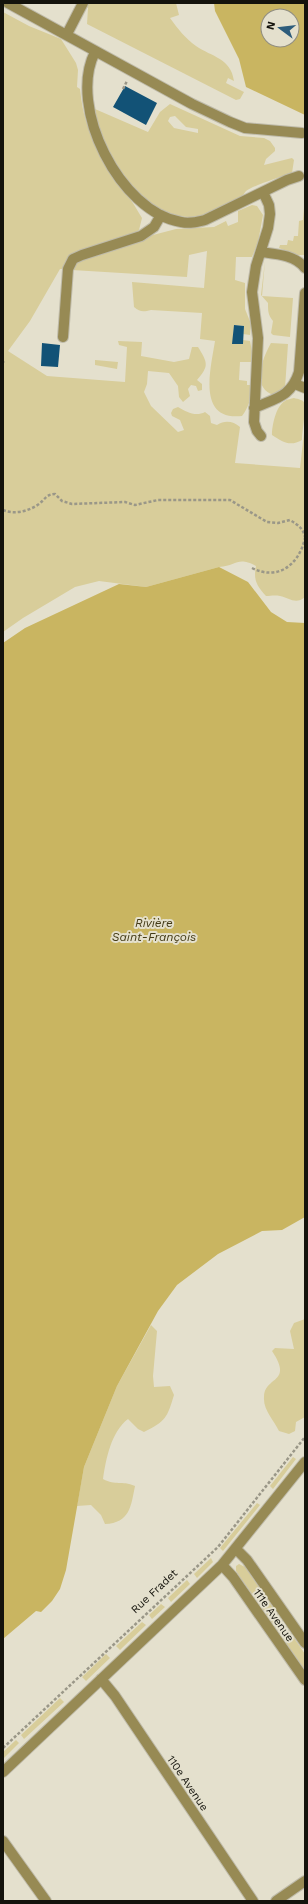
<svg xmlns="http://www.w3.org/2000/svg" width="308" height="1904" font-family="'Work Sans',sans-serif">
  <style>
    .green { fill: #d8cd9a; fill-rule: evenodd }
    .water { fill: #c9b561; fill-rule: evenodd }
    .building { fill: #125276 }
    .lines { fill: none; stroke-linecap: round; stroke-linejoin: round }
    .minor-casing { stroke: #bfbbaa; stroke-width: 12 }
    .path { stroke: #9a9788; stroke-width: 2.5; stroke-dasharray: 3 2; stroke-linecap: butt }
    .minor { stroke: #978a54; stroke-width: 10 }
    .labels { text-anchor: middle; stroke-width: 4; stroke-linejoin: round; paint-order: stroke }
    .street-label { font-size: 11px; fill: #14130c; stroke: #e4e0cd }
    .water-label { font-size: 12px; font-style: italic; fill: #433a16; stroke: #e4e0cd }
  </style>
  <rect width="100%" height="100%" fill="#e4e0cd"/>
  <!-- green -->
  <path class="green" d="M88,3h88l3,12 -9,3c8,11 15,20 26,28 16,11 35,12 38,35l-6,-3 -2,5 18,9 -4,7 -4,1 -149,-76 1,-16 -2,-2z
    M3,12l26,14 32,13 15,24 2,7 -1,17 3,2c1,8 2,17 4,25 10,38 39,70 58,104l-3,12 -7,5 -68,34h-4l-30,52 -22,30 39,25 78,6 2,-35 -8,-2 -1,-4 24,1 -1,14 33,6 15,-3 3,-12h6c10,16 11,19 -1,33l5,4v6l-4,1 -2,-5 -5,-1 -3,4 2,7 -7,6 -4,-5 -1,-11 -9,-13 -21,-2 -1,13 -3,8 7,14 27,26 6,-2 -4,-10 -8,-4 -1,-3 2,-4 5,-2c8,5 18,10 27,5l5,4 1,7 6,2c8,-5 16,-4 23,2l-5,36 65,5 5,-44v173c-9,8 -16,1 -25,-1 -5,-1 -10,0 -14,0 -9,-10 -13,-16 -10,-30 -19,-10 -19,0 -37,1l-73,20 -47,-6 -24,6 -52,31 -20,14z
    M170,104l70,32 24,2 6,3 5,7v3l-9,8 -2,6 28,-7 2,2 -2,13c-11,4 -38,12 -46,18 -2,2 -3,5 -5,7 -9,7 -32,16 -43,18 -43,9 -85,-47 -98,-83 -3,-7 -4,-16 -5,-24l53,23 12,-20zM175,116l11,11 12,2v4l-24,-5 -6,-7 2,-4z
    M305,197v58h-8l-18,-7 1,-3h7l1,-5 5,1 1,-5h4l1,-15 4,-1z
    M252,205l5,1 6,9 -5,27 -6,15h-16l-1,23 10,3v26l6,15 -1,11 -7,-1 1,-8 -10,-1 -1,19h9l1,-4 7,1 4,21h-14l-1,18 8,1v4h5c1,10 -4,23 -10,31 -46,5 -31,-48 -27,-75l-15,-2 2,-26 -51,-3c-8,2 -11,2 -17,-3l-2,-25 72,6 3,-37 -18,4 -2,22 -115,-7 3,-6 6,-5 56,-17 16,-7 23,-6 38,-2 12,-6 2,5 10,-4v-11z
    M265,261l-3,35 31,2 -3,39 -17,-2 -2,-2 2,-12c-5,-6 -5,-10 -5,-18l-7,-8z
    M271,343l17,1 -3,44 -11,7c-24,-7 -11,-38 -3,-52z
    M95,360l23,2 -1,7 -22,-4z
    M294,398c4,1 10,2 11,6 1,3 -3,30 -3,36 -12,7 -19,2 -30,-5 0,-10 4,-29 13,-34 2,-2 6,-2 9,-3z
    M305,1319v98l-9,5 -1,9 -6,3 -10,-3c-5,-11 -16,-21 -15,-34 0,-21 30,-13 8,-46l3,-3 19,1 -4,-18 4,-8z
    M151,1325l6,6 -4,45 1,11 16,-1 4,9c-7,23 -8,26 -30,37l-6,-3 -10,-10c-17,13 -22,40 -25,60 13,7 18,1 32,7 -4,20 -5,37 -30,38l-4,-9 -10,-10 -14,1 7,-39 33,-81z
    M293,1457l3,2 -23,30 -3,-3z
    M257,1503l3,2 -37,46 -3,-3z
    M211,1558l2,4 -16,16 -3,-4z
    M239,1564l6,3 60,87v16l-69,-99v-5z
    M187,1580l3,4 -19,18 -3,-4z
    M161,1604l4,3 -13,12 -3,-4z
    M142,1622l4,3 -26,25 -4,-4z
    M106,1654l4,4 -24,23 -4,-4z
    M60,1698l4,4 -40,37 -3,-4z
    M16,1740l3,3 -16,16v-7z"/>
  <!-- water -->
  <path class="water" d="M214,3h91v112l-59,-28 -7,-28 -24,-48zM268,16h24v24h-24z
    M219,567l29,15 23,30 16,10 18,1v594l-23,13 -20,1 -44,23 -41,31 -19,26 -41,75 -33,81 -18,103 -6,19 -8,12 -11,11 -5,-1 -33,28v-996l22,-15 94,-44 27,3z"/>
  <!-- building -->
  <path class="building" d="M125,86l32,17 -11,22 -33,-18z
    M234,325l10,1 -1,18h-11z
    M42,343l18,2 -2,22 -17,-1z"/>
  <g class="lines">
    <!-- minor casing -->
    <g class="minor-casing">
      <path id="minor" d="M8,3l184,101 38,18 15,6 57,5
        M67,34l16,-31
        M95,52c-28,55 25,160 86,170 9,2 16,0 24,-2l82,-40 12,-4
        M261,252c15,2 34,3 44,16
        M63,337l5,-68 5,-10 9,-4 59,-19 13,-9 7,-12
        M295,384l10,4
        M254,408c22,-10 37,-11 45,-36l6,-79
        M261,436l-4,-5 -3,-9 4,-84 -6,-46 4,-26 12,-38 2,-14 -1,-9 -6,-13
        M236,1549l11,11 58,83
        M222,1565l11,12 72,103
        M101,1679l14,17 138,205
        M3,1772l219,-207 83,-103
        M3,1841l43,60
        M276,1901l29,-20"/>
    </g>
    <!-- path -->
    <path class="path" d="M123,89l4,-8
      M3,362l1,-1
      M3,510c12,5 26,1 36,-6 6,-5 8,-10 16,-10l7,7 10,3 53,-2 10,3 23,-5h72l37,22 11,1 12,-3c8,5 13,8 15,17
      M252,568c26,13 47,-3 53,-30
      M3,1748l215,-201 87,-110"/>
    <!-- minor -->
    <use href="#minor" class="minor"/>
  </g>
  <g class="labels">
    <!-- street labels -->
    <g class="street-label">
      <text transform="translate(154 1591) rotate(-43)" y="4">Rue Fradet</text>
      <text transform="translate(274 1615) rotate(55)" y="4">111e Avenue</text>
      <text transform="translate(188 1783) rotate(56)" y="4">110e Avenue</text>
    </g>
    <!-- water labels -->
    <g class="water-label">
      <text x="154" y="927">Rivière<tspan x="154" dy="14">Saint-François</tspan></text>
    </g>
  </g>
  <!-- border -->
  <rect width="308" height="1904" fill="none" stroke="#14130c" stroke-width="8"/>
  <!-- north arrow -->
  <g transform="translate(280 28) rotate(285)"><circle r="19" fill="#e4e0cd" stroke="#918e80"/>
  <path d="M0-3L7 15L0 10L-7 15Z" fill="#2d5c7b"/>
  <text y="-6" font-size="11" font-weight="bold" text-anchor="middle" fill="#14130c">N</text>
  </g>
</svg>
